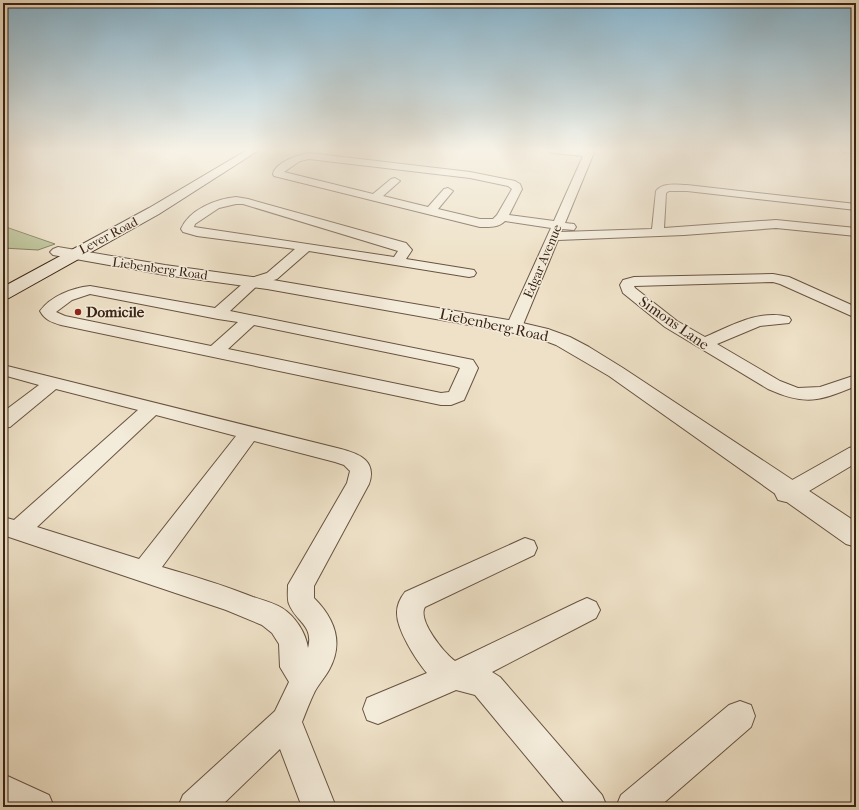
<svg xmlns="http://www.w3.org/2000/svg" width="859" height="810" font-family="'IM FELL French Canon',serif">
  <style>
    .green { fill: #b9c396; stroke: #7a7456 }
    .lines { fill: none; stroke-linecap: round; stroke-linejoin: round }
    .minor-casing { stroke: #685342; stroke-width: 2 }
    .tertiary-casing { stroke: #685342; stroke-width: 2 }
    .secondary-casing { stroke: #3b2415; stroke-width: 2 }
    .minor { fill: #f4ecdb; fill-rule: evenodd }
    .tertiary { fill: #f4ecdb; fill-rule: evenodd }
    .secondary { fill: #f4ecdb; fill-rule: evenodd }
    .poi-dot { fill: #8f2418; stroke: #f4ecdb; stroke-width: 1.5 }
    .labels { text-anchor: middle; stroke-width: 3; stroke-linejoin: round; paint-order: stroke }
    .far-street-label { font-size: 13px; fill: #3b2415; stroke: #f4ecdb }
    .poi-label { font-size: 15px; font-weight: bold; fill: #3b2415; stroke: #f4ecdb; text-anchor: start }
    .street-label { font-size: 15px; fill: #3b2415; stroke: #f4ecdb }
  </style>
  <rect width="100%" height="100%" fill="#eee1c7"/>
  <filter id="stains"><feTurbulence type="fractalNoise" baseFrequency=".005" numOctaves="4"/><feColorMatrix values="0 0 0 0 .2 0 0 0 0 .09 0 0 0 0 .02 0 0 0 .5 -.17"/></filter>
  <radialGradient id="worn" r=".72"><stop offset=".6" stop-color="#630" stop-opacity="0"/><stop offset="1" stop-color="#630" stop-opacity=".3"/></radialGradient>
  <!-- green -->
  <path class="green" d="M3,226l52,18 -17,6 -35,-2z"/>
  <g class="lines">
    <!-- minor casing -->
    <g class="minor-casing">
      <path id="minor" d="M547,150h48l-30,73 9,1 2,3 -2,3 -12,-1 -1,3 91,-3 4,-38c7,-9 21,-6 31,-6l169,19v6l-169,-19h-18l-3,2 -2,35 112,-8 80,8v8l-80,-8 -92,7 -126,5 -36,87 -2,3 -6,2 -6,-2 -2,-3 45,-99 -46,-7c-7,7 -15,6 -25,6l-206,-51 -1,-2c3,-12 25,-19 36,-21l161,19 45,9 5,3 2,5 -13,26 45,6 29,-65 -31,-3zM309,159l161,19 38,8 4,3 -15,26 -4,4h-13l-42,-10 15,-18 -5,-3 -4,1 -16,18 -45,-11 17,-15 -5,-3 -4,1 -18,15 -89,-22 16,-11z
        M841,150h15v4l-13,-2z
        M236,197l12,2 158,44 6,7 -6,9 68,11 2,3 -2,3 -5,1 -160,-26 -32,28 -19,6 -28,26 243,49 5,8 -14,32 -13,5h-10l-380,-80c-10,-3 -16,-5 -21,-14 11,-15 32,-23 50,-25l125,22 33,-29 19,-6 28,-24 -98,-13 -14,-4 -2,-3c8,-19 34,-30 55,-32zM236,204h7l155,47 -4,6 -200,-30 1,-3 24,-16zM90,294l128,25 20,3 -27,24 -146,-30 -9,-4 16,-12zM254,325l200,41 6,2 -11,24 -8,1 -213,-44z
        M773,274l16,3 67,30v11l-76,-34 -7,-2 -139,4 1,2 42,33 28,16c26,-11 54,-28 84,-20l2,3 -2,3 -29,3 -43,18 63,37 18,7 22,-1 36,-12v11c-37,15 -50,20 -88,3l-103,-62 -42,-34 -3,-8 3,-5 11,-3z
        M3,365l338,84c19,5 36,12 28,35l-55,102v12c21,21 30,45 15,72 -4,7 -10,14 -14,21 -5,10 -9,21 -13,31l34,85h-34l-22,-58 -60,58h-42l5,-12 92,-84 14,-29 -9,-15 -1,-23 -7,-11 -10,-8 -36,-15 -223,-75v-18l11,3 124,-110 -82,-21 -46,38 -7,1v-16l36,-27 -36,-10zM156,415l80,21 -97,123 -102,-32zM254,441l81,21 9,3 6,6 -3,12 -59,102c0,6 -1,14 1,19 7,18 25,21 19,44 -2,-15 -13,-32 -26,-40 -8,-5 -19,-8 -29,-11 -30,-12 -60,-21 -91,-30z
        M856,446v17l-62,37 -8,2 -8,-2 -3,-6 3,-6 71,-40z
        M525,538l9,3 3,7 -3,7 -109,52c-8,13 19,46 30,54l123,-59 9,-4 9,4 4,8 -4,8 -104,54 8,5 102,118 5,12h-39l-93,-112 -19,-5 -78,34 -11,-4 -4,-11 4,-11 60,-25c-11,-13 -31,-44 -30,-61 0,-7 4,-15 8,-20z
        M740,701l11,4 4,11 -4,11 -92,80h-43l5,-12 108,-90z
        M3,774l46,21 5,12h-51z"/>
    </g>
    <!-- tertiary casing -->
    <g class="tertiary-casing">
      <path id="tertiary" d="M58,247l107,18 102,14 247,42 34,8 22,8 19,10 34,21 233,154v25l-10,-3 -237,-168 -53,-31 -21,-8 -21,-4 -247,-44 -102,-14 -112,-20 -3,-3 3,-3z"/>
    </g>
    <!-- secondary casing -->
    <g class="secondary-casing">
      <path id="secondary" d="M247,150h12l-100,64 -150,84 -6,1v-12l146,-79z"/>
    </g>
    <!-- minor -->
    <use href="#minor" class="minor"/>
    <!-- tertiary -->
    <use href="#tertiary" class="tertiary"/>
    <!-- secondary -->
    <use href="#secondary" class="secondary"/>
  </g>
  <!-- sky -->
  <linearGradient id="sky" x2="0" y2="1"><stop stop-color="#88b8d3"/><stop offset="0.57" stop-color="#f7f2e6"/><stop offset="1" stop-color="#f7f2e6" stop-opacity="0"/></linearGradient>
  <rect width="859" height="263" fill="url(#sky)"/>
  <!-- markers -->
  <circle class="poi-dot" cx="78" cy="312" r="4"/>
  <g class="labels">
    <!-- far-street labels -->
    <g class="far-street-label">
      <text transform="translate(108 235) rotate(-28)" y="5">Lever Road</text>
      <text transform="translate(542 261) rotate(-67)" y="5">Edgar Avenue</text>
      <text transform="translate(160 268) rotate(8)" y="5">Liebenberg Road</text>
    </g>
    <!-- poi labels -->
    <g class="poi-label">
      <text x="86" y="317">Domicile</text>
    </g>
    <!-- street labels -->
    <g class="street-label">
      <text transform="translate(674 323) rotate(35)" y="5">Simons Lane</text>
      <text transform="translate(494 325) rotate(12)" y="5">Liebenberg Road</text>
    </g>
  </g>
  <!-- margin -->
  <rect width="859" height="810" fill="none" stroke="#eee1c7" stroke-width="16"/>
  <rect x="4" y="4" width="851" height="802" fill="none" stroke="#3b2415" stroke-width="2"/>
  <rect x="8" y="8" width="843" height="794" fill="none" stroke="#3b2415"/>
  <rect width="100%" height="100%" filter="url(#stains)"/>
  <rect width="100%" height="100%" fill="url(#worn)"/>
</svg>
